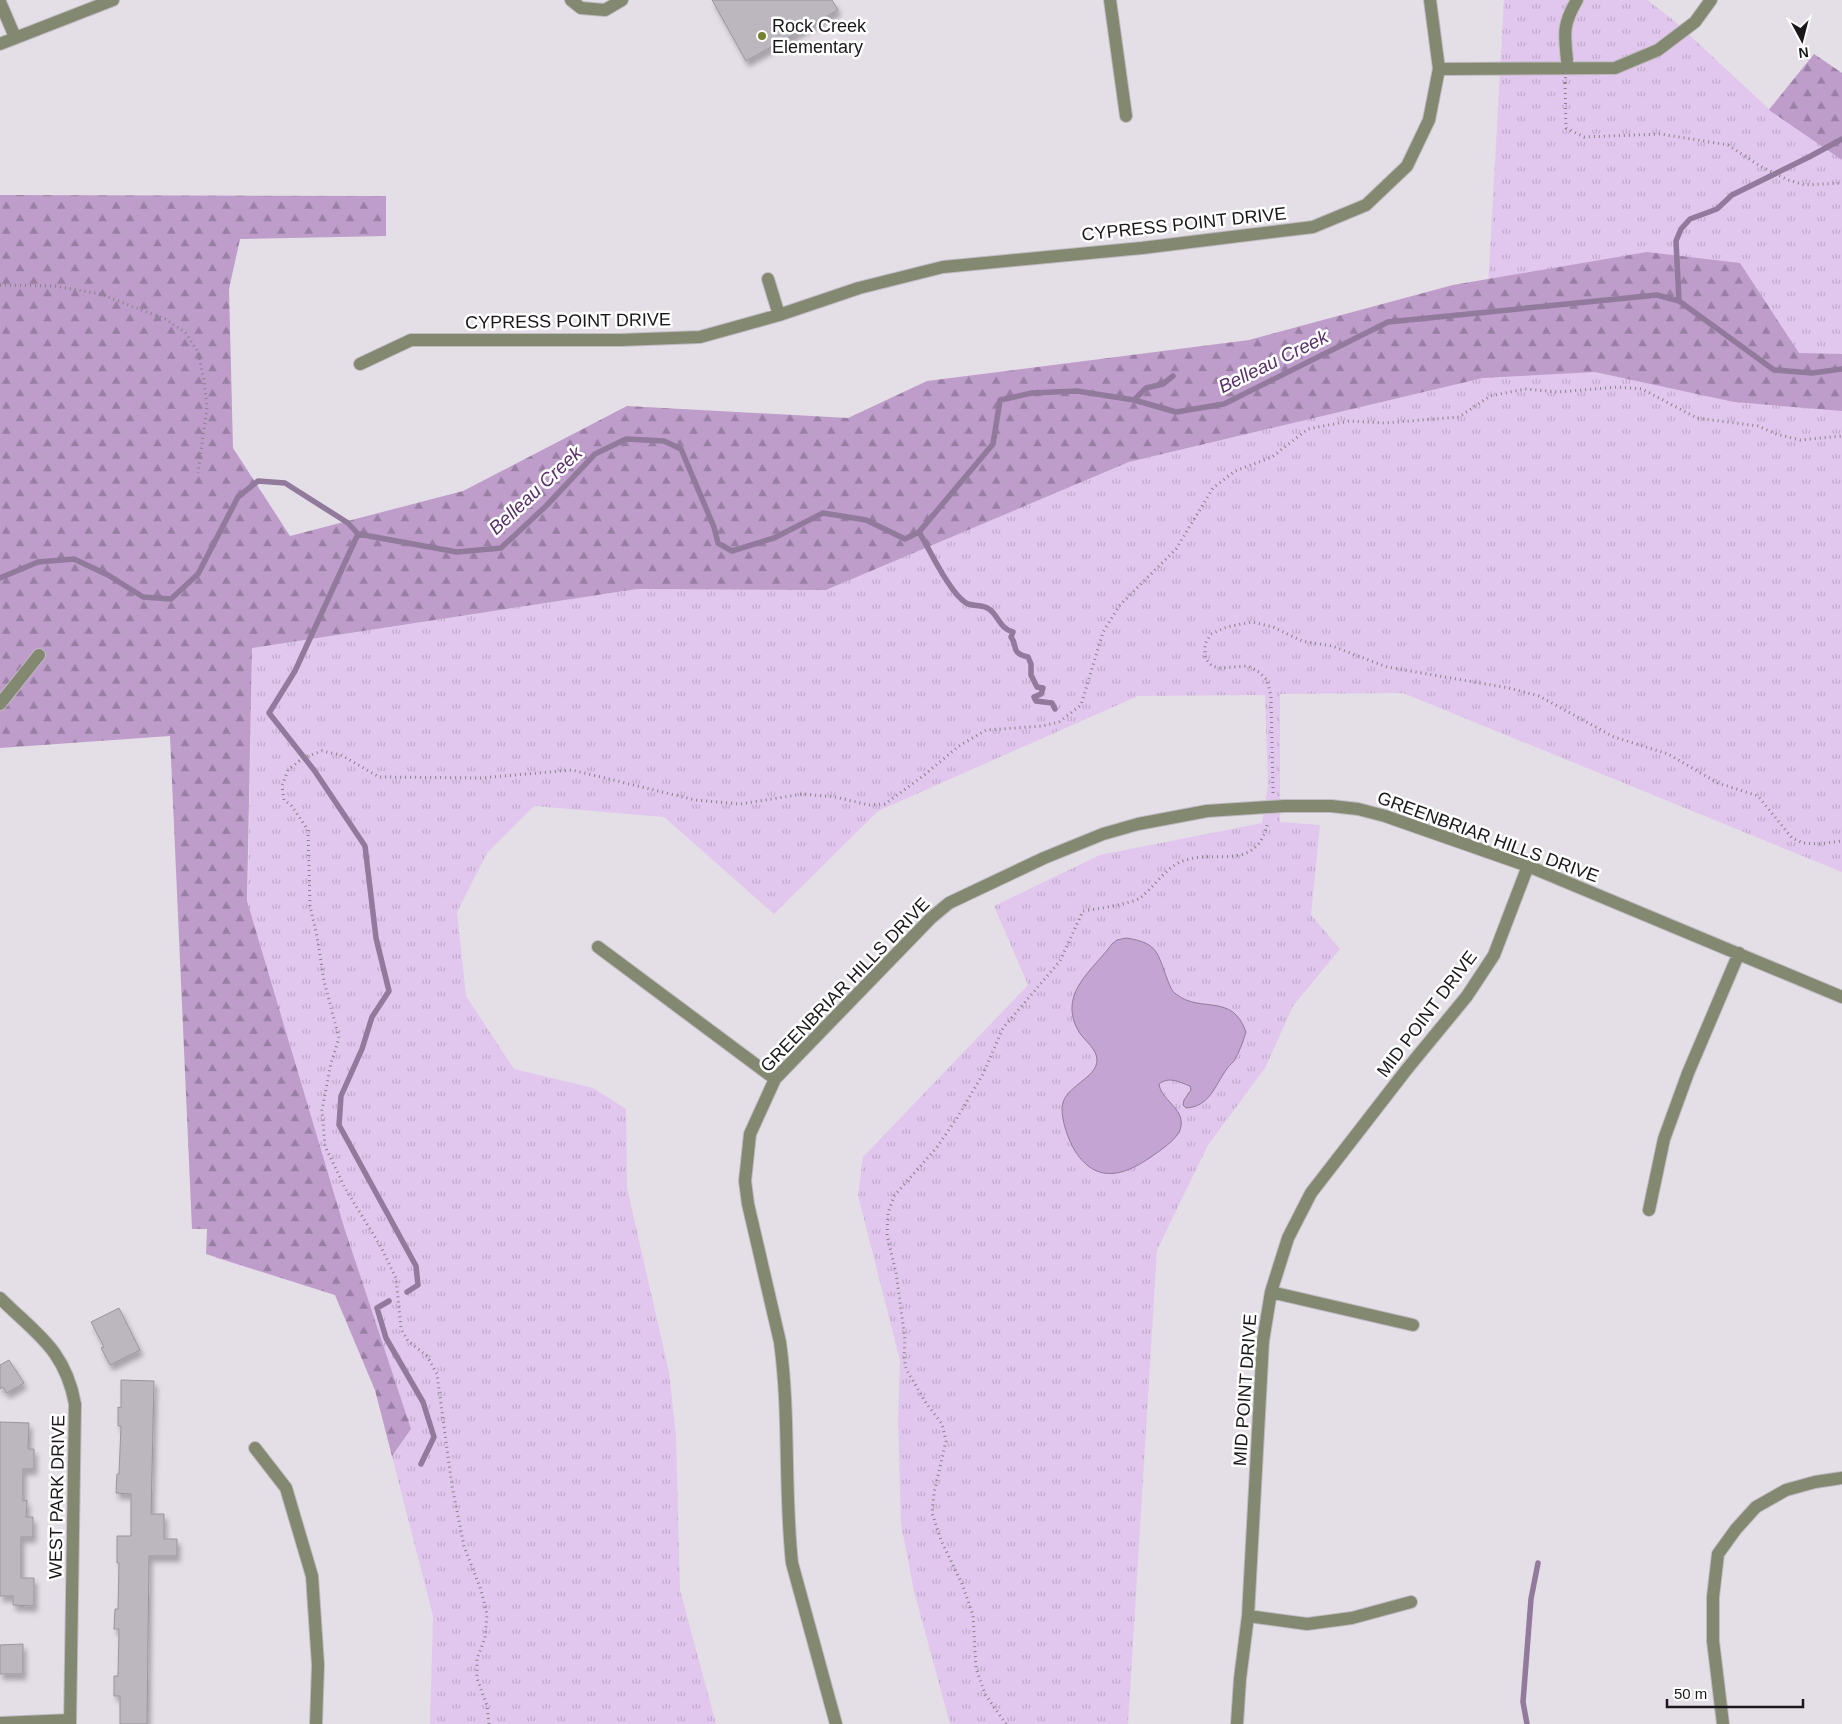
<svg xmlns="http://www.w3.org/2000/svg" width="1842" height="1724" font-family="Arial,sans-serif">
  <style>
    .grass { fill: url(#grass-tufts) }
    .forest { fill: url(#forest-firs) }
    .water { fill: #c4a4d2; stroke: #917a9b }
    .lines { fill: none; stroke-linecap: round; stroke-linejoin: round }
    .stream { stroke: #917a9b; stroke-width: 5.5 }
    .building { fill: #bcb7bf; stroke: #9a959d; filter: url(#shadow) }
    .minor-casing { stroke: #c0bac1; stroke-width: 14 }
    .path { stroke: #878388; stroke-width: 3; stroke-dasharray: 1 4; stroke-linecap: butt }
    .minor { stroke: #838871; stroke-width: 12 }
    .path-bridge { stroke: #878388; stroke-width: 3; stroke-dasharray: 1 4; stroke-linecap: butt }
    .poi-dot { fill: #76822f; stroke: #fff; stroke-width: 2 }
    .labels { text-anchor: middle; stroke-width: 5; stroke-linejoin: round; paint-order: stroke }
    .poi-label { font-size: 18px; fill: #1a181a; stroke: #fff; text-anchor: start }
    .street-label { font-size: 18px; fill: #1a181a; stroke: #fff }
    .water-label { font-size: 19px; font-style: italic; fill: #593069; stroke: #fff }
  </style>
  <defs>
    <pattern id="grass-tufts" width="24" height="20" patternUnits="userSpaceOnUse" patternTransform="scale(1.25)"><rect width="24" height="20" fill="#e1c7ed"/><path d="M3 7l-1-3M5 7V3M7 7l1-3M15 17l-1-3M17 17v-4M19 17l1-3" fill="none" stroke="#c0aacb"/></pattern>
    <pattern id="forest-firs" width="22" height="20" patternUnits="userSpaceOnUse" patternTransform="scale(1.25)"><rect width="22" height="20" fill="#be9dcb"/><path d="M5 1l3.5 6h-7zM16 11l3.5 6h-7z" fill="#9a7fa4"/></pattern>
    <filter id="shadow"><feDropShadow dx="3" dy="5.5" stdDeviation="2.5" flood-color="#0004"/></filter>
  </defs>
  <rect width="100%" height="100%" fill="#e4dee6"/>
  <!-- grass -->
  <path class="grass" d="M1504,0h143l25,19 97,90 45,-55 28,19v799l-439,-179 -123,1v128l40,3 -9,90 29,34 -47,57 -28,62 -57,77 -51,105 -29,474h-178l-36,-133 -13,-67 -3,-105 2,-58 -42,-166 5,-38 165,-172 -34,-79 106,-51 162,-32 6,-38 -3,-90 -127,1 -260,115 -104,103 -110,-97 -130,-11 -47,47 -30,59 9,84 48,73 79,19 33,21 1,79 42,184 7,64 4,154 36,134h-286l3,-108 -58,-226 -40,-95 -119,-37 32,-367 4,-243 385,-59 189,1 303,-128 354,-84z"/>
  <!-- forest -->
  <path class="forest" d="M1814,54l28,19v87l-73,-50z
    M0,195l386,1v40l-146,3 -11,50 4,159 57,88 173,-45 164,-85 221,12 79,-37 322,-41 204,-55 194,-33 93,11 59,90 43,1v57l-108,-9 -139,-30 -112,6 -354,84 -303,128 -189,-1 -385,59 -5,253 97,326 67,202 -19,27 -17,-66 -40,-95 -129,-41 1,-25h-15l-22,-493 -170,12z"/>
  <!-- water -->
  <path class="water" d="M1126,938c33,5 31,15 42,43 2,4 3,10 8,13 25,20 56,-2 70,38 -3,10 -7,21 -12,29 -3,3 -6,6 -8,9 -11,16 -17,37 -40,38l-3,-3 1,-5 7,-10 -1,-4c-11,-4 -21,-10 -31,-2 2,16 25,24 22,42 -1,9 -12,18 -19,23 -29,22 -62,41 -87,2 -7,-12 -13,-29 -13,-43 1,-22 35,-29 35,-48 0,-11 -12,-19 -18,-28 -22,-38 13,-61 33,-88l5,-4z"/>
  <g class="lines">
    <!-- stream -->
    <path class="stream" d="M1679,301l-3,-60 5,-12 9,-10 27,-10 15,-14 77,-38 33,-18
      M1134,400l12,-12 17,-4 10,-8
      M919,532c11,18 30,60 47,71 7,4 16,1 23,6 10,7 10,19 24,23l-2,5c8,10 -2,15 17,20l3,7v11l6,12 6,1 -2,6 -7,3 2,4 16,2 3,6
      M358,534l-63,137 -26,42 45,57 51,76 11,92 13,53 -17,26 -10,32 -21,47 -2,29 77,141 2,19 -11,7
      M0,578l38,-16 36,-3 34,16 35,22 28,2 27,-25 40,-77 20,-16 27,2 63,40 10,11 99,18 44,-4 45,-42 49,-52 31,-15 38,2 17,8 33,78 4,16 14,8 42,-13 49,-25 43,7 39,19 14,-7 74,-88 7,-44 32,-7 45,-2 57,9 42,12 48,-8 164,-82 269,-27 22,6 95,69 38,3 30,-4
      M389,1301l-12,7 9,30 37,64 11,35 -13,27
      M1527,1724l-4,-22 8,-103 7,-36"/>
  </g>
  <!-- building -->
  <path class="building" d="M712,0h120l6,10 -92,51z
    M119,1308l21,42 -30,15 -9,-17 3,-1 -13,-25z
    M9,1360l15,23 -17,10 -4,-6 -3,2v-24z
    M121,1380l33,1 -3,133h13v25h13v17h-28l-2,168h-27v-28h-6v-20h4l1,-47h-5l1,-20h3l1,-46h-2v-27h14v-42l-15,-1 1,-19h2l2,-48h-3v-19l3,1z
    M0,1422l29,1 -1,26h6v20h-11v32l4,-1 -1,17h7v20h-12v41h13v28l-21,-1v-9h-13z
    M23,1644v30h-23v-29z"/>
  <g class="lines">
    <!-- minor casing -->
    <g class="minor-casing">
      <path id="minor" d="M571,0l10,8 24,2 17,-10
        M1110,0l16,116
        M0,2l15,35
        M0,44l113,-44
        M1567,60c-3,-28 -4,-36 10,-60
        M1439,69l176,-1 43,-18 37,-28 16,-22
        M768,279l11,36
        M360,364l51,-24h210l79,-3 79,-22 80,-27 84,-21 199,-19 171,-21 53,-22 41,-39 22,-46 10,-51 -9,-69
        M0,704l39,-49
        M598,947l177,132
        M1649,1210l15,-71 24,-66 51,-120
        M1271,1292l142,33
        M0,1298c36,36 65,51 75,106l-5,320
        M255,1448l31,40 26,88 6,89 -2,59
        M1248,1616l59,8 45,-6 59,-16
        M0,1723l70,-3
        M836,1724l-44,-161c-8,-74 -2,-148 -12,-221l-32,-138 -3,-23 5,-47 25,-55 156,-161 18,-15 95,-45 59,-24 35,-10 69,-13 77,-5h47l27,3 27,7 143,50 314,131
        M1237,1724l3,-45 8,-63 15,-275 8,-49 17,-54 23,-45 96,-124 60,-73 27,-41 34,-89
        M1723,1724l-10,-83v-44l5,-43 18,-25 20,-22 30,-17 29,-8 27,-4"/>
    </g>
    <!-- path -->
    <path class="path" d="M1565,83l1,45 18,9 77,-3 67,11 32,21 28,14 17,5 37,-2
      M0,285l55,1 45,8 65,25 20,13 13,20 6,28 3,27 -9,66
      M1273,793l-2,-97 -4,-16 -8,-8 -11,-6 -29,2 -7,-2 -7,-8v-14l6,-10 16,-7 25,-5 21,5 29,14 30,5 55,21 122,21 30,8 75,41 54,17 50,29 40,13 34,42 11,5 15,1 24,-3
      M489,1724l-2,-18 -10,-28v-19l8,-21 2,-24 -6,-24 -17,-44 -12,-60 -15,-112 -10,-18 -19,-15 -7,-12 -5,-51 -15,-31 -36,-59 -20,-42 -3,-36 9,-47 8,-25 -15,-57 -7,-45 -7,-30 -2,-76 -17,-25 -7,-5 -2,-14 6,-16 15,-12 19,-7 19,4 38,22 102,1 91,-8 123,30 45,4 63,-10 32,3 34,8 16,-1 38,-28 36,-30 27,-16 56,-4 17,-4 22,-17 22,-73 17,-27 56,-56 37,-61 22,-17 37,-14 36,-28 41,-8 36,2 74,-6 31,-21 35,-7 33,3 60,-5 24,2 55,29 61,8 18,8 24,6 42,-4
      M1006,1724l-21,-30 -9,-26 -3,-53 -11,-31 -21,-44 -9,-27 2,-20 12,-52 -4,-17 -16,-21 -20,-34 -2,-12 1,-18 -9,-66 -9,-38 1,-22 6,-17 43,-49 20,-29 26,-44 20,-46 57,-67 23,-50c13,-2 48,-7 57,-13 13,-10 24,-28 40,-36 34,-15 77,13 88,-41"/>
    <!-- minor -->
    <use href="#minor" class="minor"/>
    <!-- path-bridge -->
    <path class="path-bridge" d="M1565,83l2,-23"/>
  </g>
  <!-- markers -->
  <circle class="poi-dot" cx="762" cy="36" r="5"/>
  <g class="labels">
    <!-- poi labels -->
    <g class="poi-label">
      <text x="772" y="32">Rock Creek<tspan x="772" dy="21">Elementary</tspan></text>
    </g>
    <!-- street labels -->
    <g class="street-label">
      <text transform="translate(1184 224) rotate(-6)" y="6">CYPRESS POINT DRIVE</text>
      <text transform="translate(568 321) rotate(-1)" y="6">CYPRESS POINT DRIVE</text>
      <text transform="translate(1488 837) rotate(20)" y="6">GREENBRIAR HILLS DRIVE</text>
      <text transform="translate(845 985) rotate(-46)" y="6">GREENBRIAR HILLS DRIVE</text>
      <text transform="translate(1427 1014) rotate(-53)" y="6">MID POINT DRIVE</text>
      <text transform="translate(1245 1390) rotate(-86)" y="6">MID POINT DRIVE</text>
      <text transform="translate(57 1497) rotate(-89)" y="6">WEST PARK DRIVE</text>
    </g>
    <!-- water labels -->
    <g class="water-label">
      <text transform="translate(1273 361) rotate(-26)" y="7">Belleau Creek</text>
      <text transform="translate(535 490) rotate(-43)" y="7">Belleau Creek</text>
    </g>
  </g>
  <!-- north arrow -->
  <g transform="translate(1802 40) rotate(173)" stroke="#ffffff" stroke-width="4" paint-order="stroke">
  <path d="M0-4L9 19L0 12L-9 19Z" fill="#1a181a"/>
  <text y="-8" font-size="14" font-weight="bold" text-anchor="middle" fill="#1a181a">N</text>
  </g>
  <!-- scale -->
  <path d="M1667 1699v8h136v-8" fill="none" stroke="#1a181a" stroke-width="2.5"/>
  <text x="1674" y="1699" font-size="15" fill="#1a181a" stroke="#ffffff" stroke-width="4" paint-order="stroke">50 m</text>
</svg>
